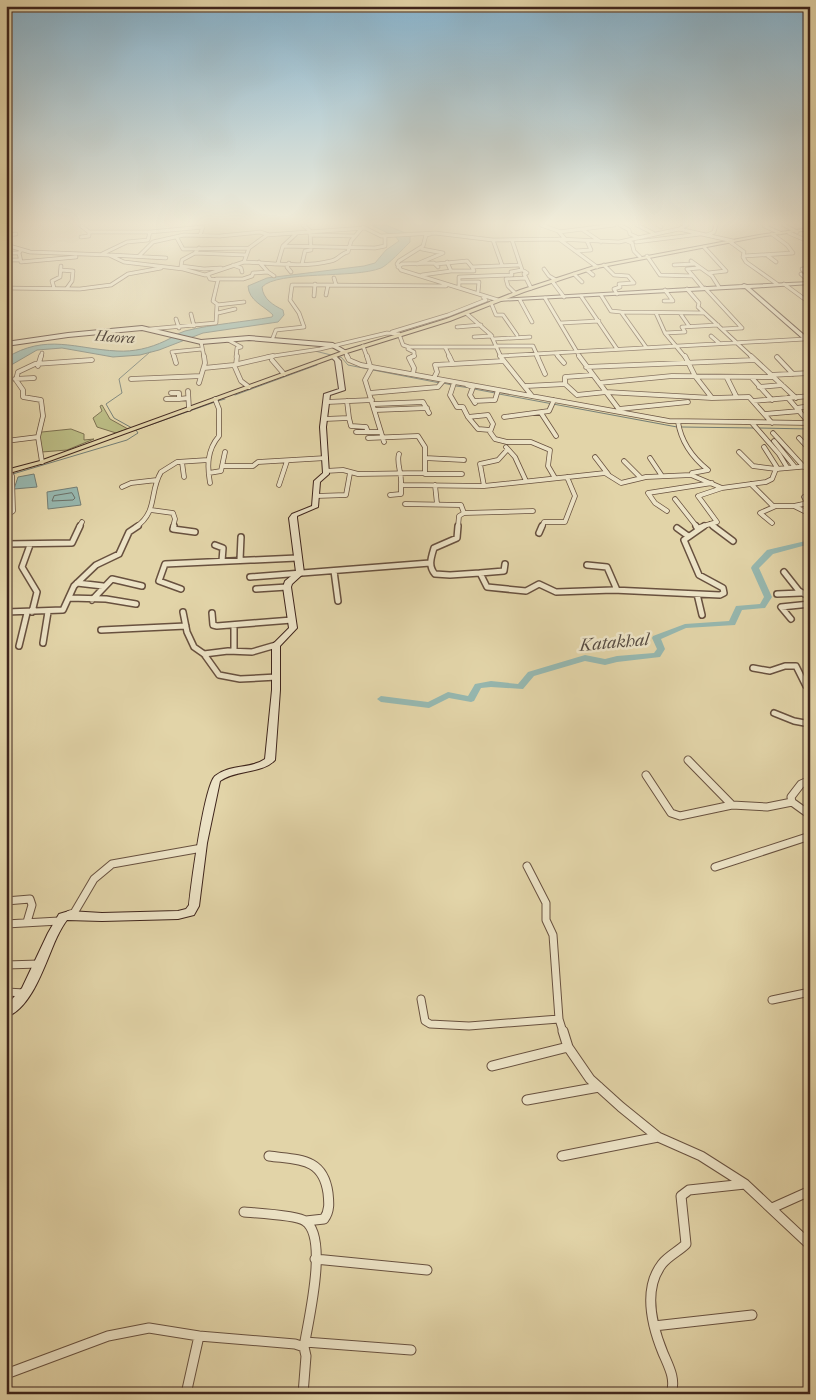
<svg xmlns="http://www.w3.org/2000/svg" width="816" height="1400" font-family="'IM FELL French Canon',serif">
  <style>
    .green { fill: #babb83; stroke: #7c7050 }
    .water { fill: #96b7af; stroke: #737d74 }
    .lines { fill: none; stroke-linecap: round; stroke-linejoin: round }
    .shore { stroke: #6a6e66; stroke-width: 1 }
    .stream { stroke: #737d74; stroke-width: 1 }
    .river { fill: #96b7af; fill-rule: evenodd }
    .street-far4-casing { stroke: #68513f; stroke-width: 4.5 }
    .street-far3-casing { stroke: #68513f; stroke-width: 5.5 }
    .street-far2-casing { stroke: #68513f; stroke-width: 8 }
    .street-far1-casing { stroke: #68513f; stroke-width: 9 }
    .street-casing { stroke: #68513f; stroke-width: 11 }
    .secondary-casing { stroke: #3f251c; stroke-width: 2 }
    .primary-casing { stroke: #3f251c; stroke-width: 2 }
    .street-far4 { stroke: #ece3c6; stroke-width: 3 }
    .street-far3 { stroke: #ece3c6; stroke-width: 4 }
    .street-far2 { stroke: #ece3c6; stroke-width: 5 }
    .street-far1 { stroke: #ece3c6; stroke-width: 7 }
    .street { stroke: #ece3c6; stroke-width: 9 }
    .secondary { fill: #ece3c6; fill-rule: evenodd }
    .primary { fill: #e2d4a8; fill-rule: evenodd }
    .labels { text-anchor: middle; stroke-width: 5; stroke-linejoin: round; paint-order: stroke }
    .far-water-label { font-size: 15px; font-style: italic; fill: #554a41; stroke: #ece3c6 }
    .water-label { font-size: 18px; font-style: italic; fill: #554a41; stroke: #ece3c6 }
  </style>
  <rect width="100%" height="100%" fill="#e2d4a8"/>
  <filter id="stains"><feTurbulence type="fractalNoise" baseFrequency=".004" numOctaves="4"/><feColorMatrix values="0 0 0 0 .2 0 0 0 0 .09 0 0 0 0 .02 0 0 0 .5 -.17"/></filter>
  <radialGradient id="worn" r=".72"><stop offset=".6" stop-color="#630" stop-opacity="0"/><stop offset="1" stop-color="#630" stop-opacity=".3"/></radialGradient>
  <!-- green -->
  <path class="green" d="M102,405l8,14 18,10 -12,4 -19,-6 -4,-9 9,-7 -2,-5z
    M71,429l13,5v6l10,-1 -27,11 -25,2 -4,-16 4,-4z"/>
  <!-- water -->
  <path class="water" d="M371,225h15l24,10v7c-7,7 -22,23 -29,26 -27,11 -103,2 -119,19 1,12 11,18 21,23l1,5 -6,7 -75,11 -44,17 -19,5 -27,2 -51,-9 -25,2 -31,18v-10c40,-25 70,-9 111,-7 17,1 33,-3 48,-10 7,-3 13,-8 20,-10 28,-7 59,-9 87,-14l1,-2c-10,-10 -24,-14 -25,-29l19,-8 97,-12 11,-3 11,-13 13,-9 -3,-4z
    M34,474l3,13 -23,2 4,-12z
    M77,487l4,18 -33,4 -1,-17z"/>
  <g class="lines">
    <!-- shore -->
    <path class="shore" d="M72,493l3,5 -2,2 -21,1 2,-5z"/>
    <!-- stream -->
    <path class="stream" d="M315,351l16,4
      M339,358l2,-1 7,8 20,4
      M373,370l67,13
      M443,383l9,2
      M456,386l15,2
      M474,389l21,4
      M499,394l178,33
      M235,395l82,-30
      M218,401l7,-2
      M681,427l73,1
      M132,428l-18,-10 -8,-14 16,-11 -3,-14 31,-27
      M758,428l52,1
      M136,430l79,-28
      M6,476l121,-36 11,-7 -2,-3"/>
    <!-- river -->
    <path class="river" d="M810,540v4l-37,10 -14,14 13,29 -7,11 -23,2 -7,15 -49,3 -25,11 4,10 -5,8 -43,5 -12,3 -20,-4 -51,15 -11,13 -32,-2 -10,1 -7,13 -3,1 -22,-4 -20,10 -48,-6 -4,-3 4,-3 47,6 20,-10 20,4 7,-12 16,-3 27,3 10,-12 57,-17 20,4 12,-3 37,-3 3,-4 -5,-11 1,-2 32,-12 44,-3 7,-15 24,-2 4,-7 -13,-29 1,-2 15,-16z"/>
    <!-- street-far4 casing -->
    <g class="street-far4-casing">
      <path id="street-far4" d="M80,225l9,7h61l-2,8 -21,2 -25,12
        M541,225l20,7
        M620,225l9,5 1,4 9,4
        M637,225l16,8
        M658,225l3,2
        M768,225l-4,1 16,7
        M784,225l13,7
        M806,225l4,2
        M363,227l18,9 54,-3 58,7 66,-1 38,28
        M679,229l54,12
        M583,230l18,12
        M150,232l53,-5 -3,8
        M789,233l14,6
        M430,234l-4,1 -3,11 -24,15 -2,3 4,6 97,30
        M6,235l10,-1
        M310,235l44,1
        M707,235l7,-3 2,-7
        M81,237l8,-1v-4
        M177,238l6,11 66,-1
        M559,239l60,3 60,-13 8,-4
        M493,240l9,25
        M566,240l-7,-8 55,-7
        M627,241l5,2 2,8 6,6
        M729,241l15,11 -1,5 3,5 31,22
        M636,242l64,-8
        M6,245l24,7 79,3 15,7 59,7 22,6 39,-13 5,-14 18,-13 98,-7
        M283,246l92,2 10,-2v-10
        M704,247l22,24 -18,2
        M199,248l-4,5 -13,7 -1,6 23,3 17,-1
        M21,250l-2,3 2,9 55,-5
        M575,251l16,-1 -4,-9
        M6,253h13
        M195,253l51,2
        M111,255l55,3
        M139,256l14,-14 31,-7 36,1 40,-4 9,3
        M647,256l13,19 33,1 10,12
        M744,256l49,-3 -6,-8 -15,-11
        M768,256l8,6
        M6,260h14
        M691,261l21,15 7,11
        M244,262c28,1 60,6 87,-1 7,-1 10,-8 17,-9l3,-11 11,-13
        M278,263l5,-17 14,-13
        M289,263l-2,4 4,5
        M302,264l3,-13 6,-1 -1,-19 -7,-6
        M417,264l26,-11 -21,-4
        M436,264l31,-3 5,6 47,-2
        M233,265l8,3 1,4
        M604,265l10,10 14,1 6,7 -15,1 1,3 -6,2 3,5
        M674,265l20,-1
        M398,267l4,-3 32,-1 4,4
        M810,268l-8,1 8,7
        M544,269l5,7 7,4
        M61,270l12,1 -1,10 -5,7
        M587,270l6,5
        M451,271h23l-2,-4
        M524,271l3,2 -3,1 7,14
        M268,272l6,4
        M574,274l8,8
        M801,274l9,8
        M422,275l29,-4 -4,-9
        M693,276l-6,-7 12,-1
        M334,278l2,7
        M216,279h27l9,-3 1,-3 15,-1 -9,-10
        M552,281l12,16
        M460,282h19l-1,10
        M784,284l26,19
        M6,288l74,1 31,-4 17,-11 33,-6
        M54,288l-2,-7 8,-4 1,-11
        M459,288v-11l53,-2 -1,-3 11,-2 -10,-30
        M705,288l37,40 -19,1
        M687,289l12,14 -1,4 54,50
        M515,293l-7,-7 -2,-7 19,-1
        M326,295l2,-10 118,1
        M601,295l10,16 10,1
        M314,296l1,-12
        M581,296l36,53
        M545,298l35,59
        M520,300l12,22
        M664,301h9l-8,-11
        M491,303l5,12h7l14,20
        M217,305l27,-3
        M218,313l17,-4
        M466,313l25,22 10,22
        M656,313l9,20 20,24
        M680,313l9,13
        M191,314l3,12
        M176,319l3,9
        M561,323l38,-2
        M457,327l24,-2
        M150,329l66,-6 1,-19 -4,-3 5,-21 -8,-1 -2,-4
        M392,332l56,-17 38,-15 -3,-3
        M665,333l20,-1 -3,-5 36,-2
        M711,336l8,7
        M474,337l18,-1
        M494,339l36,-2
        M228,340l13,7 -4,1 -1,9
        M272,340l4,-10 28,-3 -5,-14 -9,-13 2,-15h36
        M201,342l3,15
        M363,346l4,11
        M496,346h37l5,11
        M445,347l5,10
        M646,347l-25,-35 83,1
        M408,349l6,3v4l-3,1
        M345,352l3,5
        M555,353l4,4
        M500,356l305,-17
        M41,357l1,-4
        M174,357l-2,-5 30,-3
        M267,357l53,-8 67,-16 12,1 4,11 6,2h87"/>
    </g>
    <!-- street-far3 casing -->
    <g class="street-far3-casing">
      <path id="street-far3" d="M174,356l2,7
        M347,356l2,4 12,5 308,56 141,2
        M367,356l4,13 -6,11 19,62
        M449,356l4,8
        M500,356l32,40
        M537,356l8,18
        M558,356l6,7
        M579,356l42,56
        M685,356l10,20 17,22 37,-1 23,26
        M751,356l45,42
        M777,357l16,17
        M272,360l12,14
        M234,365l7,16 8,6
        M236,365l1,-9
        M38,366l3,-10
        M586,367l169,-7
        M204,368l30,-3 39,-9
        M413,374l1,-6 -5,-10 5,-2
        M770,375l40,-2
        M434,378l3,-6 -2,-7 69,-4
        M727,378l9,18
        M752,378l20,22
        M15,379l19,-1
        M131,379l70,-3
        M199,383l6,-20 -1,-7
        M454,383l-4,12 7,12h6l5,10 20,-2 5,9 -3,8 5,7 12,3h24l19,8 -2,16 7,12
        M599,383l73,-7 99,1
        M565,384v-7l27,-2
        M467,385l6,2 -3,8 5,8
        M526,386l39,-2 12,11 29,-3 106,6
        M759,387l23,-2
        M188,391l1,18
        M171,393h8v6l9,-1
        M370,393l68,-6 5,-6
        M788,398l17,20
        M166,399h13
        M474,401l21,-1 3,-10
        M753,401l57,-5
        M327,402l45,-2
        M374,404l49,-2 6,11
        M797,408l13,-2
        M619,409l69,-7
        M375,410l52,-2
        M541,413l15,23
        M765,414l35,-3
        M468,417l10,12 12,1
        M504,417l45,-6 5,-11
        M349,418l2,8 15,1 2,5
        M324,419l25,-1 -2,-17
        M678,422c3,19 15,36 30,48l-16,3 1,2
        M752,423l27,31 8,13
        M356,432h25
        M773,433l31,34
        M368,438l50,-2 7,11v27h37
        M799,438l11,12
        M6,441l32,-4
        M774,441l21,26
        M506,447l9,10 11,24
        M764,447l14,22
        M739,452l14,14 23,3
        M399,454c-3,9 3,19 2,30l2,1 81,1 121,-13 16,10 25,-6 45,-2 31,13
        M595,457l13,17
        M425,458l39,2
        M650,458l12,18
        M624,461l17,17
        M42,462l-4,-25 5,-21 -2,-16 -18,-3v-7l-7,-10 2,-8 17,-8 57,-4
        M182,462l2,15
        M6,466l6,10 1,35 -7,5
        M223,466h30l5,-4 68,-4
        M325,471l18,-1 15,4 66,-1
        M209,473l12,-2 4,-19
        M210,483c-3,-17 -3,-33 9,-47v-27l-4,-10
        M751,484l22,22h21l16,8
        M279,485l8,-24
        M435,485l2,19
        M484,486l-4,-22 18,-4 9,-10
        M122,487l9,-4 26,-3
        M390,495l11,-1v-10
        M316,496l30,-1 4,-22
        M675,499l22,28
        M405,504l56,1 3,8
        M794,506l14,-3 -4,-6
        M151,510l22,3 2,6 -2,8
        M667,511l-12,-8 -7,-10 64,-10
        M772,523l-12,-10 16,-7
        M710,524l5,3
        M79,527l3,-5
        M136,527c22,-15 13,-35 25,-55l16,-10 31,-2
        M458,527l1,-11 5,-3 69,-2
        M542,527l2,-5h21l10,-26 -8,-19
        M700,527l17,-5 -19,-26 24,-8 44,-6 6,-3 4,-10 34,-3"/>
    </g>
    <!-- street-far2 casing -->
    <g class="street-far2-casing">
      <path id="street-far2" d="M174,526l-1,3 22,3
        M458,526l-1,12 -23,10c-3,10 -6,18 1,26l15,1 30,-2 7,14 39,4 13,-7 17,8 57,-2 107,5 4,-2 -1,-5 -24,-13 -15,-35 20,-14
        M696,526l2,3
        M713,526l20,15
        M677,528l11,8
        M539,533l3,-7
        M6,544l66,-1 8,-17
        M30,545l-8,22 15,25 -5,20
        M215,545l8,3 -1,13
        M240,560l1,-23
        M587,565l20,2 10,23
        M334,571l4,30
        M784,572l15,19 11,6
        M480,573l24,-2 1,-7
        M250,577l180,-14
        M77,583l26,3
        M181,589l-22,-8 6,-17 132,-6
        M256,589l31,-2
        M697,594l5,21
        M777,594l24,-1
        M69,598l37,1 30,5
        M92,600l20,-21 30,7
        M6,612l57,-2 11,-24 22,-21 23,-11 10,-22 9,-6
        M183,612l4,20 7,15 10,7 15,21 21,4 37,-2
        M212,613l1,12 4,1 75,-6
        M791,619l-10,-12 29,-3
        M234,625v26
        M101,630l85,-4
        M43,643l5,-31
        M19,646l8,-33
        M204,654l24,-3 24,1 24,-7
        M753,668l17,3 15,-5h11l10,20 4,2
        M774,713l20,8 16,3"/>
    </g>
    <!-- street-far1 casing -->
    <g class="street-far1-casing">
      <path id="street-far1" d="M688,760l44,45
        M646,775l25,38 9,3 52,-11 35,2 25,-5 18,13
        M792,802l-1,-5 10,-13 9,-4
        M527,866l19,37v17l7,15 6,84 4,13
        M715,867l95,-31
        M6,901l24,-2 2,6 -5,17
        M70,914l4,-1 20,-34 18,-15 90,-16
        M6,924l53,-3
        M6,965l33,-1
        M6,992l19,1
        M421,999l4,22 5,3 39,2 90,-7
        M772,1000l38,-8"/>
    </g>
    <!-- street casing -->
    <g class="street-casing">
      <path id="street" d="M563,1031l5,16 22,32 31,28 37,30 43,19 44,28 65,61
        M492,1066l76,-19
        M527,1100l72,-13
        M269,1156c29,4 54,1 59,37 1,9 2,18 -4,26l-18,2
        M562,1156l96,-19
        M772,1208l38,-17
        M244,1212c12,1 53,3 61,9 24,16 3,100 -1,126
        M315,1259l112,11
        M654,1326l98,-11
        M305,1342l106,8
        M6,1374l102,-38 41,-8 50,8 96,8 9,3 2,9 -3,38
        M186,1394l13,-58
        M671,1394c5,-15 -2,-27 -8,-41 -11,-27 -21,-63 -1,-89 6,-8 17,-13 24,-20l-5,-48 8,-6 56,-6"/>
    </g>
    <!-- secondary casing -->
    <g class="secondary-casing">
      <path id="secondary" d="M810,282v2l-60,4 60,52v5l-65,-57 -247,13 -2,-1 2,-1 244,-14 2,-1 3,1z
        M142,326l59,14 48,-4 84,7 15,9 -5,1 -11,-6 -83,-7 -48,4 -59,-14 -74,7 -62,9v-4l62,-9z
        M332,356h4l5,5 4,29 -15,5 -4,32 3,47 -9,8 -2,25 -21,9v2l7,55 -12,11 -1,3 6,41 -17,18v44l-5,70c-13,14 -38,9 -55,21l-13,62 -8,63 -5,9 -16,4 -76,2 -35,-1c-4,5 -7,11 -10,17 -11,23 -24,71 -51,80v-11l16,-18 26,-55 11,-19 10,-3 33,2 76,-2 8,-2 3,-4c2,-19 15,-119 26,-129 14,-12 36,-7 50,-17l7,-69v-45l17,-17 -6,-41 2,-6 11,-9 -7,-54 3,-4 20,-8 2,-25 9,-8 -3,-46 4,-33 15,-5 -4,-28 -4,-4z"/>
    </g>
    <!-- primary casing -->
    <g class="primary-casing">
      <path id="primary" d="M810,228v2l-51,7 -162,31 -73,24 -74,29 -103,32 -303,110 -38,11v-4l34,-9 303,-110 103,-32 74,-29 74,-24 165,-31z"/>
    </g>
    <!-- street-far4 -->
    <use href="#street-far4" class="street-far4"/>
    <!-- street-far3 -->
    <use href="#street-far3" class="street-far3"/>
    <!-- street-far2 -->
    <use href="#street-far2" class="street-far2"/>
    <!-- street-far1 -->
    <use href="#street-far1" class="street-far1"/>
    <!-- street -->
    <use href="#street" class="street"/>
    <!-- secondary -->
    <use href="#secondary" class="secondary"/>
    <!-- primary -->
    <use href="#primary" class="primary"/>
  </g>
  <!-- sky -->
  <linearGradient id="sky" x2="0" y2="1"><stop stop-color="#87b5d1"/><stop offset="0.53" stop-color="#f2ecd8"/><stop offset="1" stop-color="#f2ecd8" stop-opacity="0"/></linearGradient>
  <rect width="816" height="421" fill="url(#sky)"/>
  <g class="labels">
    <!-- far-water labels -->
    <g class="far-water-label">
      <text transform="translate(115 337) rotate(4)" y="5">Haora</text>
    </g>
    <!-- water labels -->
    <g class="water-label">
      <text transform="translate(614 642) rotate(-5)" y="6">Katakhal</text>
    </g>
  </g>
  <!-- margin -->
  <rect width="816" height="1400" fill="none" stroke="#e2d4a8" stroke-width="25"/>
  <rect x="8" y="8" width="801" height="1385" fill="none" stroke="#3f251c" stroke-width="2.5"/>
  <rect x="12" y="12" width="791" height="1375" fill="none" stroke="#3f251c"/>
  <rect width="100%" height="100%" filter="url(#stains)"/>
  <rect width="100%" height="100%" fill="url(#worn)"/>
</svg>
